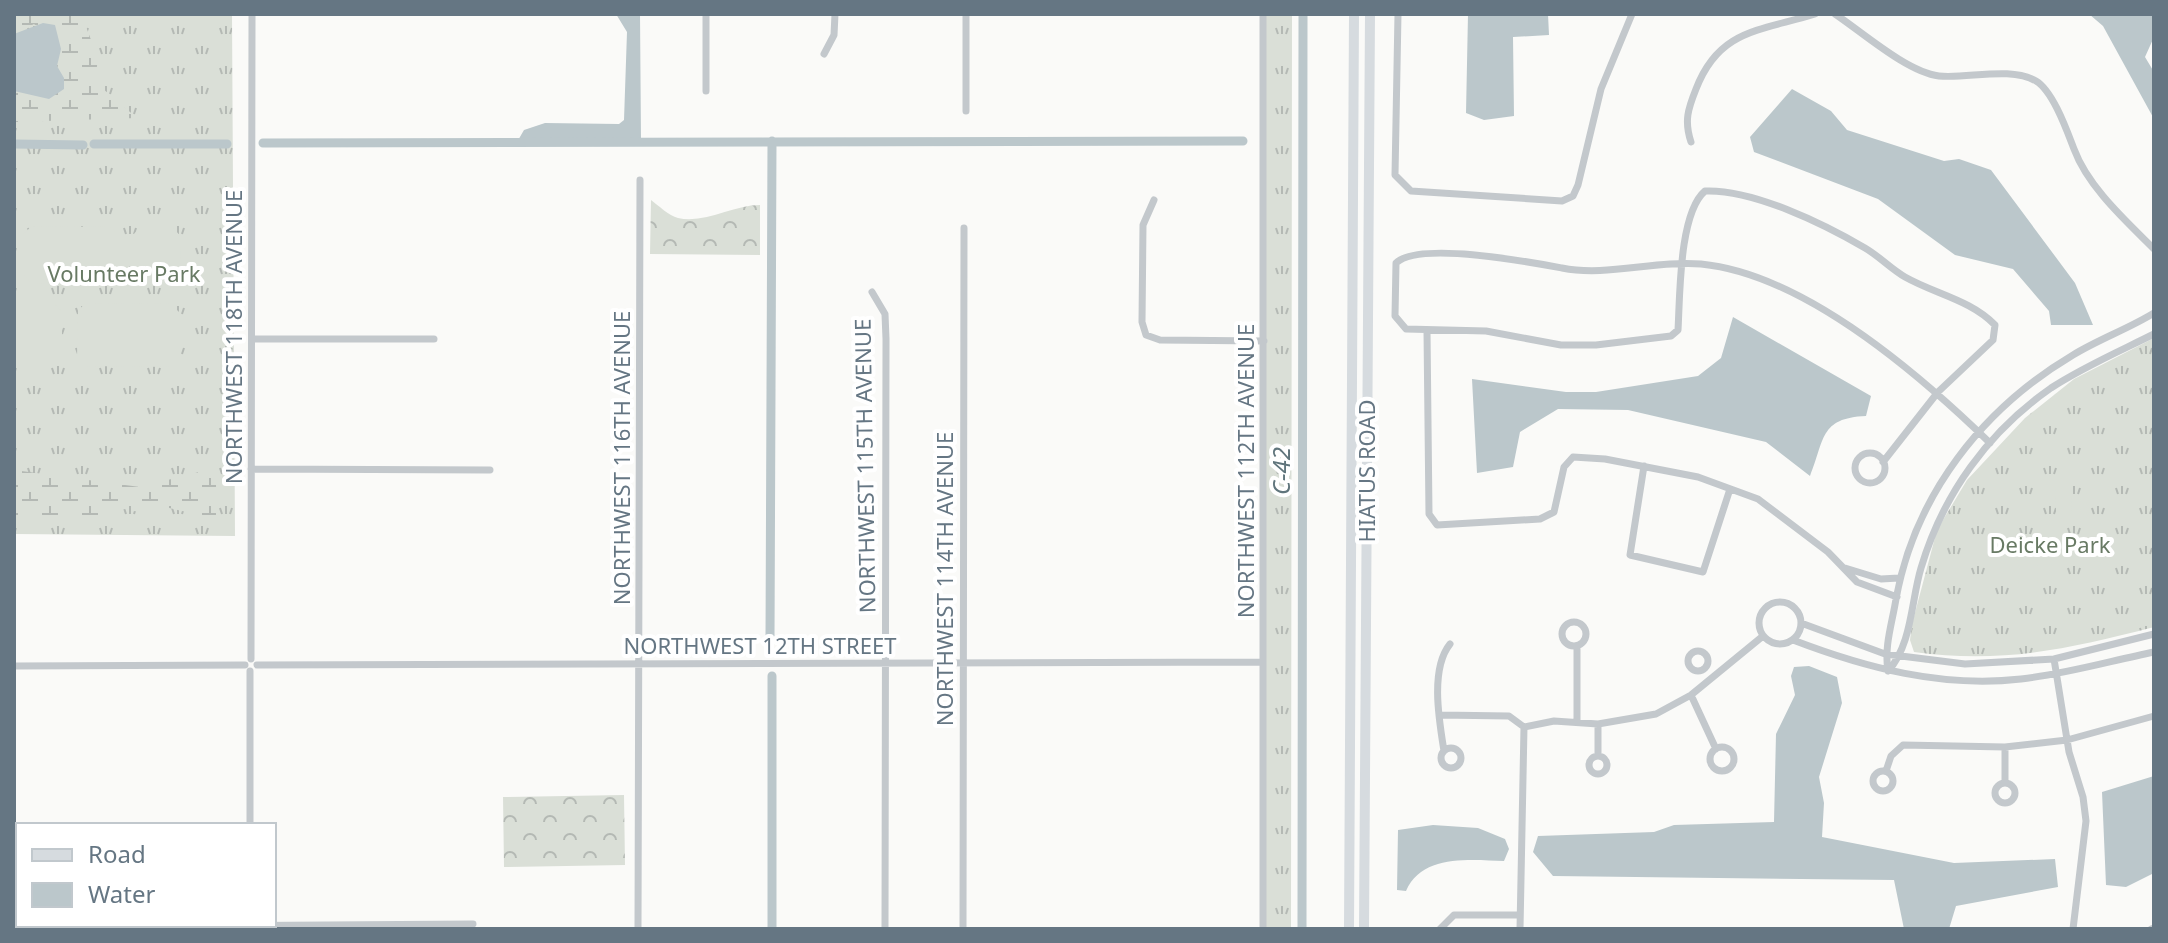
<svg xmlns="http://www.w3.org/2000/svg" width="2168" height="943" font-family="'Noto Sans',sans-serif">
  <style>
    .grass { fill: url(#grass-tufts) }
    .forest { fill: url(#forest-crowns) }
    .wetland { fill: url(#wetland-marsh) }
    .garden { fill: #dadfd7 }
    .water { fill: #bbc7cb }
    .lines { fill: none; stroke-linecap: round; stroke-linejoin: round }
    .canal { stroke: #bbc7cb; stroke-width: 9 }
    .minor { stroke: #c3c8cc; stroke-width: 7 }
    .secondary { stroke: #d6dbdf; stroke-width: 10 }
    .labels { text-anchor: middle; stroke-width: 8; stroke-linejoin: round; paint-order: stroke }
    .park-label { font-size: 22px; fill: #687a64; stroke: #fff }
    .street-label { font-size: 22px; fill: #657683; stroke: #fff }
    .water-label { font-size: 24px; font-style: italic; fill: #60757c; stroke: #fff }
  </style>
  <defs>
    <pattern id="grass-tufts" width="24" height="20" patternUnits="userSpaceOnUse" patternTransform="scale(2)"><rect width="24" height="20" fill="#dadfd7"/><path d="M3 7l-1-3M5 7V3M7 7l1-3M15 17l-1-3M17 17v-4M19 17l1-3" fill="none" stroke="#b4b9b4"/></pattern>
    <pattern id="forest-crowns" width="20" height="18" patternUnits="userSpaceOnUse" patternTransform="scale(2)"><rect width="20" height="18" fill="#dadfd7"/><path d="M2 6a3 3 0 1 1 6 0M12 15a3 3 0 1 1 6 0" fill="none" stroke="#b4b9b4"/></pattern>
    <pattern id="wetland-marsh" width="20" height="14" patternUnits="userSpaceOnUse" patternTransform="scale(2)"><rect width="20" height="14" fill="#dadfd7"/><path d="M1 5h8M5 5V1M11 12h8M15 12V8" fill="none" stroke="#b4b9b4"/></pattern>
  </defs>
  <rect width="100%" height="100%" fill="#fafaf8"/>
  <!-- grass -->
  <path class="grass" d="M14,14h218l3,522 -221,-2z
    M1266,14h26l-1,915h-25z
    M2154,338v289c-85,22 -152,37 -240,25l-4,-12 2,-16 25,-94 30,-50 58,-62 49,-39z"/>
  <!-- forest -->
  <path class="forest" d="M651,200c7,5 18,16 27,18 27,6 55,-13 82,-13v50l-110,-1z
    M624,795l1,70 -121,2 -1,-70z"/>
  <!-- wetland -->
  <path class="wetland" d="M14,14h58l11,5 15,39 -3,24 42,36 -123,4v-31l35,8 15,-21 -7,-12 4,-17 -27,-25 -20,10z
    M211,469l5,2v48l-51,-12 -22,6 -18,-4 -50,12 -20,-6 -41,4v-49l126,17z"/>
  <!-- garden -->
  <path class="garden" d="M32,226l78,1 8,7v42l-9,7 -77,1 -9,-10v-40z
    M141,226h31l9,11 -1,40c-11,8 -35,7 -47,0v-42z
    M14,303h40l8,9v46l-8,8h-40z
    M85,303l86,1 8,8v47l-8,8 -86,-1 -8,-8 1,-47z
    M2055,485h16l1,26h-16z
    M2051,553l1,31 -14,1 -1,-31z
    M2018,554h15v31h-14z"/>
  <!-- water -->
  <path class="water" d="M616,14h24l1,127 -124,1 7,-12 21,-7 74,1 5,-4 3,-88z
    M1468,14h80l1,21 -36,2 1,79 -30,4 -18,-7z
    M2089,14h65v23l-9,20 9,15v47l-51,-93z
    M43,23l12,2 6,24 -4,17 7,12v11l-15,10 -35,-8v-57z
    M1792,89l39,22 16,19 97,31 15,-2 32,11 84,113 18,42h-42l-2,-14 -36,-42 -58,-14 -77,-56 -124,-47 -4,-15z
    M1733,317l138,79 -5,20c-47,2 -41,24 -56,60l-44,-34 -138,-32 -70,-1 -38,23 -7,35 -36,6 -5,-94 94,13h30l102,-16 23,-18z
    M1809,666l28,11 5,26 -23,74 5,26 -2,34 132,26 101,-4 3,28 -102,19 -7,23h-45l-10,-49 -341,-4 -20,-24 5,-16 116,-4 20,-7 100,-3 2,-88 19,-39 -4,-19 3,-9z
    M2154,776v97l-28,14 -20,-2 -4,-93z
    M1433,825l45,3 27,11 4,10 -5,12c-34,-1 -82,-7 -98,30l-9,-1 1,-60z"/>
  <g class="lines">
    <!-- canal -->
    <path class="canal" d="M263,143l980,-2
      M14,144l69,1
      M94,144h133
      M770,639l2,-498
      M772,929v-253
      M1302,929l1,-915"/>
    <!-- minor -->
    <path class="minor" d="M1263,14v915
      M1398,14l-3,161 16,16 151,10 11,-5 5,-11 23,-96 31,-75
      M1835,14c27,18 72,58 104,62 29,3 71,-10 97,5 17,10 31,50 38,68 14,38 52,72 80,100
      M824,54l10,-19 1,-21
      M706,91v-77
      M966,111v-97
      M1691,142c-7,-21 -3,-33 5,-53 23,-60 64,-58 119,-75
      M1154,200l-11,25 -1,97 4,13 14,5 104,1
      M872,292l13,22 1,25 -1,590
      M1427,331l2,183 8,11 103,-6 14,-7 10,-45 9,-10 32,2 93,18 60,22 70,53 29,30 40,15
      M252,339h182
      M1855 468a15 15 0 1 1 30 0a15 15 0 1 1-30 0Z
      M1883,462l55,-70 55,-52 2,-15c-24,-25 -60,-31 -90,-48 -14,-8 -26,-21 -40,-29 -41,-24 -112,-59 -160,-57 -26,22 -25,105 -27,139l-7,6 -75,9h-35l-75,-14 -80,-2 -11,-13 1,-53c23,-22 134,-1 166,5 45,9 93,-8 139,-4 102,10 218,110 289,179
      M1644,466l-14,89 73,17 27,-83
      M251,469l239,1
      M1845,568l36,11 18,-1
      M1759 623a21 21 0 1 1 42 0a21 21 0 1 1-42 0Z
      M1562 634a12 12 0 1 1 24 0a12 12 0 1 1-24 0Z
      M1801,623l84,31 80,10 89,-5 100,-25
      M1793,640c73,28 149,48 228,39 45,-5 89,-18 133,-27
      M1688 661a10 10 0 1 1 20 0a10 10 0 1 1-20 0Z
      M251,659l1,-645
      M2054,659l15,93 14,45 3,24 -13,108
      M257,665l1006,-3
      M14,666l231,-1
      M1888,671c-4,-25 4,-47 8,-72 19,-104 86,-190 177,-244 26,-16 55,-26 81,-42
      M1888,671c24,-26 23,-70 33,-103 22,-74 67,-136 130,-180 32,-21 69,-37 103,-54
      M1691,695l25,54
      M1440,715l69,1 15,11 30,-6 44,3 58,-10 35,-19 72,-59
      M1577,721v-74
      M1710 759a12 12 0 1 1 24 0a12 12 0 1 1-24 0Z
      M1441 758a10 10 0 1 1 20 0a10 10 0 1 1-20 0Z
      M1444,751c-5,-31 -14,-82 6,-107
      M1598,756v-32
      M1589 765a9 9 0 1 1 18 0a9 9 0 1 1-18 0Z
      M1886,771l5,-15 12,-11 102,2 62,-7 87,-24
      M1873 781a10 10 0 1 1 20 0a10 10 0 1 1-20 0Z
      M2005,783v-36
      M1995 793a10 10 0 1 1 20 0a10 10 0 1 1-20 0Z
      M250,825v-154
      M25,927l448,-3
      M638,929l2,-749
      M963,929l1,-701
      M1440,929l14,-14h66
      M1520,929l4,-202
      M2151,929l3,-1"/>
    <!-- secondary -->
    <path class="secondary" d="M1349,929l5,-915
      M1364,929l6,-915"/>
  </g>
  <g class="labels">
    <!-- park labels -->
    <g class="park-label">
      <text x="124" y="282">Volunteer Park</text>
      <text x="2050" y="553">Deicke Park</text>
    </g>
    <!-- street labels -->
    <g class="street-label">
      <text transform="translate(234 337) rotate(-90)" y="8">NORTHWEST 118TH AVENUE</text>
      <text transform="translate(622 458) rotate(-90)" y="8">NORTHWEST 116TH AVENUE</text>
      <text transform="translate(865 466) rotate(-91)" y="8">NORTHWEST 115TH AVENUE</text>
      <text transform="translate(1246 471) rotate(-90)" y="8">NORTHWEST 112TH AVENUE</text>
      <text transform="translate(1367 471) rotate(-90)" y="8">HIATUS ROAD</text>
      <text transform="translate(945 579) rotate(-90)" y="8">NORTHWEST 114TH AVENUE</text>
      <text x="760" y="654">NORTHWEST 12TH STREET</text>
    </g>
    <!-- water labels -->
    <g class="water-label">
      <text transform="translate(1282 471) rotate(-90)" y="8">C-42</text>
    </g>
  </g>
  <!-- border -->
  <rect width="2168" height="943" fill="none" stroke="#657683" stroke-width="32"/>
  <!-- legend -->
  <rect x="16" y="823" width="260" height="104" fill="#ffffff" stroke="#c1c8cd" stroke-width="2"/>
  <rect x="32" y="849" width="40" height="12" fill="#d6dbdf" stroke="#c1c8cd" stroke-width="2"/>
  <text x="88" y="863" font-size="24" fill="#657683">Road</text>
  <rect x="32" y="883" width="40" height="24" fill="#bbc7cb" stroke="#c1c8cd" stroke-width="2"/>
  <text x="88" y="903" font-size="24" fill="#657683">Water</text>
</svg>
